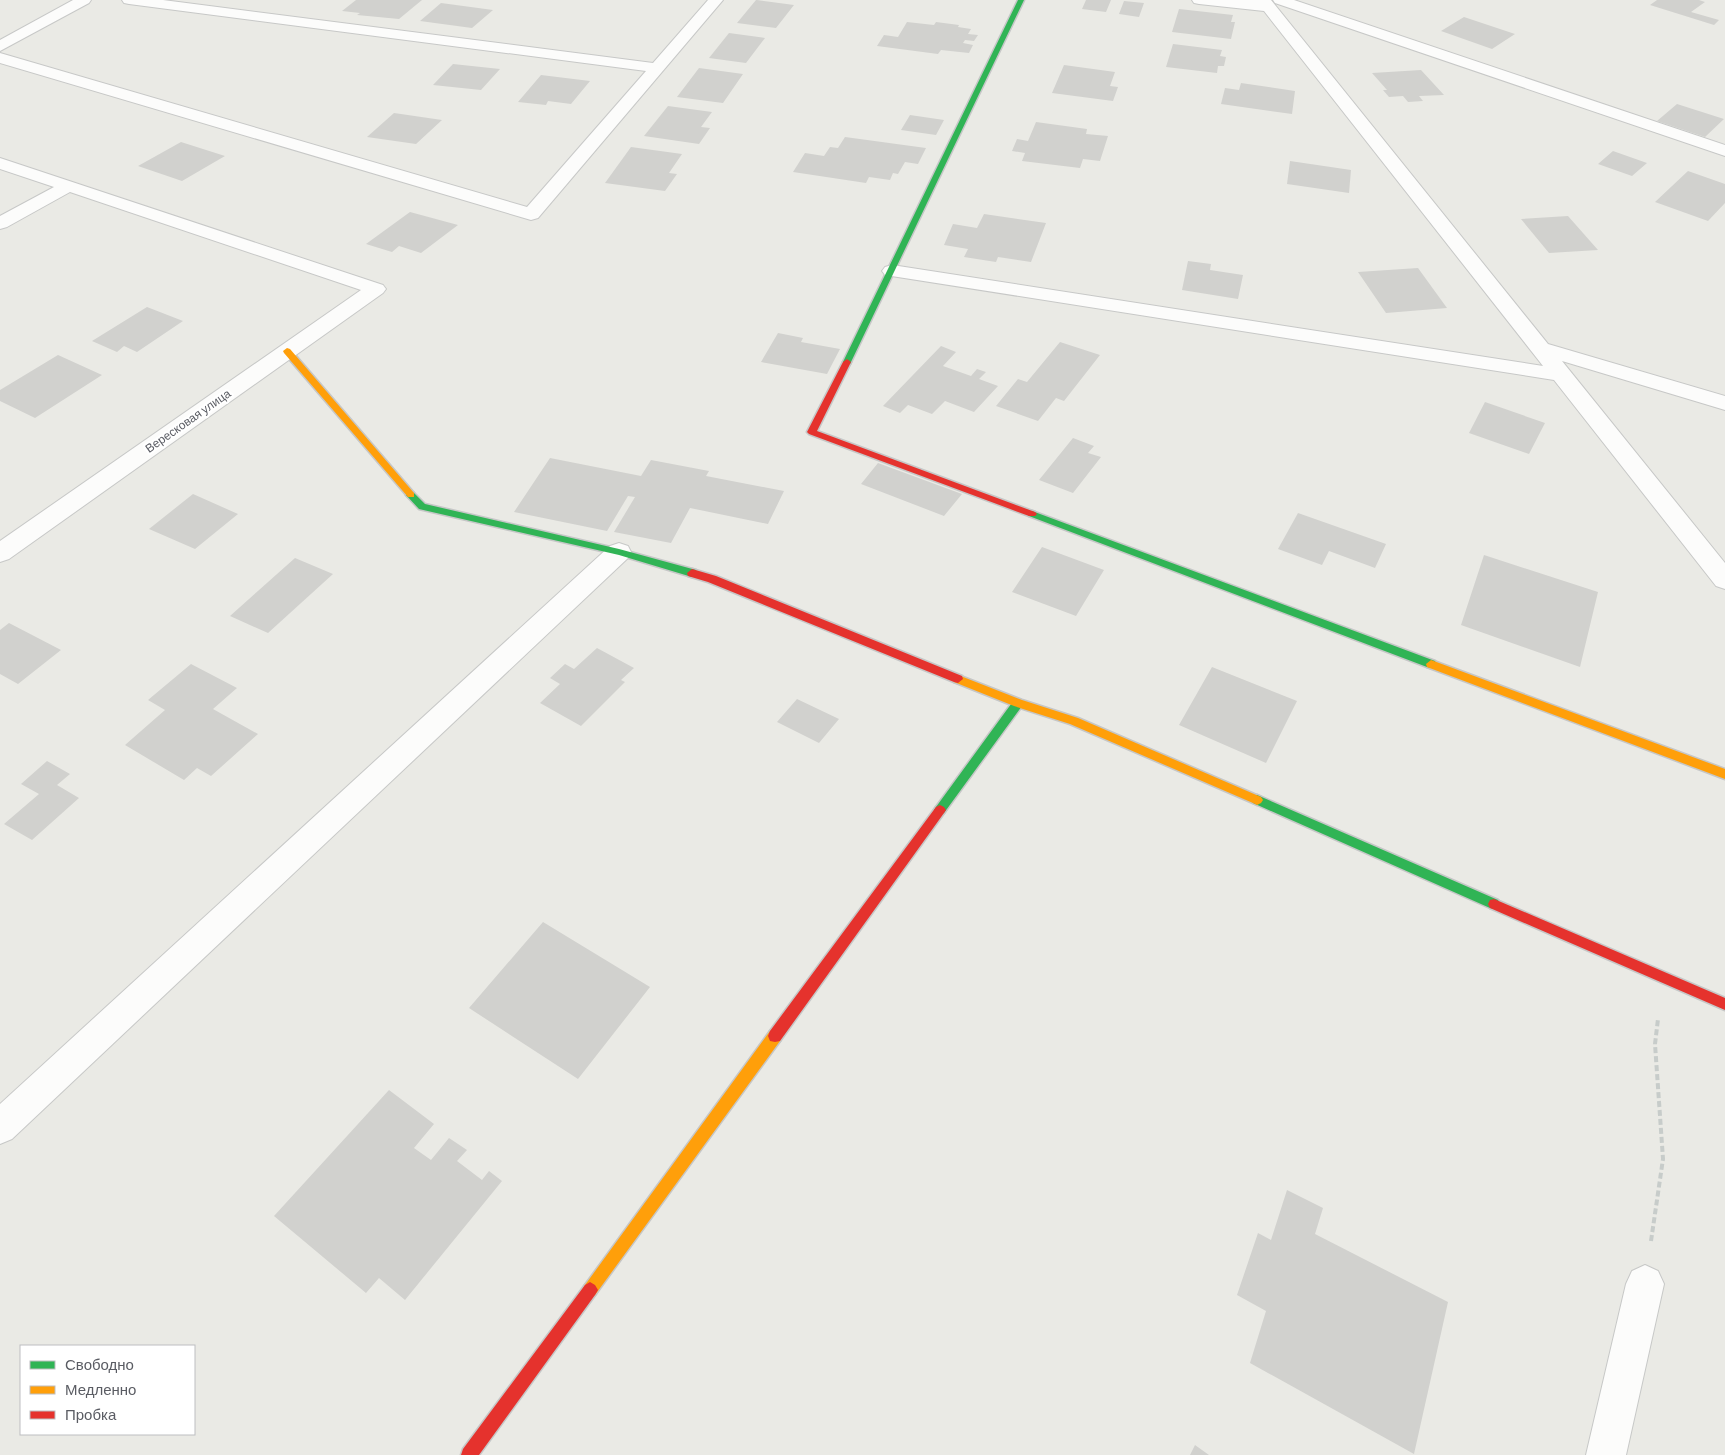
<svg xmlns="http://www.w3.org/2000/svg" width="1725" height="1455" font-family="Barlow,sans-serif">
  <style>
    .building { fill: #d1d1ce }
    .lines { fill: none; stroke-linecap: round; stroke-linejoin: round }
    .street-casing { stroke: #c7c8c7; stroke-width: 2 }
    .fast-casing { stroke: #c6c7c7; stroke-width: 3 }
    .slow-casing { stroke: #c6c7c7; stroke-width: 3 }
    .jam-casing { stroke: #c6c7c7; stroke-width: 3 }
    .path { stroke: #c7ccca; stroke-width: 4; stroke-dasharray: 6 3; stroke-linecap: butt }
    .street { fill: #fcfcfb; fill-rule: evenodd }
    .fast { fill: #30b455; fill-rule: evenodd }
    .slow { fill: #ff9f0a; fill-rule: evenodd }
    .jam { fill: #e5322d; fill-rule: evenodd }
    .labels { text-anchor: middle; stroke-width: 4.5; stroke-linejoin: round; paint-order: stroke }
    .street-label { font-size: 12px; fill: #5a5c63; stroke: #fff }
  </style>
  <rect width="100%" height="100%" fill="#eaeae5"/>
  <!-- building -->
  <path class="building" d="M356,0h66l-23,19 -42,-4 3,-2 -18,-2z
    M756,0h1l37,5 -18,23 -39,-5z
    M1086,0h25l-5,12 -24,-3z
    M1657,0h42l6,2 -14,10 28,8 -5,5 -64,-20z
    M1124,1l20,2 -5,14 -20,-3z
    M441,3l52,7 -21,18 -52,-7z
    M1179,9l54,6 -2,7h4l-4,17 -59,-7z
    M1464,17l51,17 -23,15 -51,-18z
    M907,22l27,3 2,-3 23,3 -1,2 13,2 -3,5 10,1 -4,6 -9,-1 -2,3 10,2 -4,8 -28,-3 -3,4 -61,-8 7,-11 14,2z
    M729,33l36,5 -19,25 -37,-5z
    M1173,44l49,6 -2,6 6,1 -2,9h-6l-1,7 -51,-6z
    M453,64l47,5 -19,21 -48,-5z
    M1064,65l51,7 -5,14 8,1 -5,14 -61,-8z
    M699,68l44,6 -20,29 -46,-6z
    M1421,70l23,25 -25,1 4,5 -15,1 -5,-6 -14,1 -6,-7h4l-15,-17z
    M541,75l49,6 -19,23 -23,-3 -2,4 -28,-3z
    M1241,83l54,8 -3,23 -71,-10 4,-16 14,2z
    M1677,104l47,15 -19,18 -48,-16z
    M668,106l44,6 -11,15 9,1 -11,16 -55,-8z
    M394,113l48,7 -26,24 -49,-7z
    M910,115l34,5 -8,15 -35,-5z
    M1036,122l51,7 -1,5 22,2 -8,25 -17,-2 -3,9 -58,-7 3,-8 -13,-2 5,-12 11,2z
    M845,137l81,11 -8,16 -13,-2 -7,12 -5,-1 -3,7 -21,-3 -3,6 -73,-11 12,-19 19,3 6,-9 8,1z
    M181,142l44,14 -43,25 -44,-15z
    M631,147l51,7 -13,19 8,1 -12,17 -60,-8z
    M1613,151l34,12 -15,13 -34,-12z
    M1290,161l61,9 -2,23 -62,-9z
    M1688,171l37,13v19l-17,18 -53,-19z
    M410,212l48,13 -37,28 -22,-7 -7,6 -26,-8z
    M984,214l62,9 -15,39 -33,-5 -2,5 -32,-5 4,-8 -24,-4 9,-21 24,4z
    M1568,216l30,34 -49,3 -28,-34z
    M1188,261l23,3 -1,6 33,5 -5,24 -56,-9z
    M1418,268l29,40 -61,5 -28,-41z
    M147,307l36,14 -46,31 -13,-6 -7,6 -25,-11z
    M778,333l25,5 -2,4 39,7 -13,25 -66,-12z
    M1060,342l40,13 -36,46 -8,-3 -18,23 -42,-15 22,-27 9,3z
    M941,346l15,6 -13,14 28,10 6,-7 9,3 -7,7 19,7 -24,26 -29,-11 -13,13 -24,-9 -8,8 -17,-7z
    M58,355l44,20 -67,43 -35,-17v-11z
    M1485,402l60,21 -16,31 -60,-21z
    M1073,438l21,8 -6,7 13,4 -28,36 -34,-13z
    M550,458l91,18 10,-16 58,11 -3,5 78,15 -16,33 -78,-16 -19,35 -57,-11 21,-35 -7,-1 -21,35 -93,-19z
    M878,463l84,31 -18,22 -83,-32z
    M193,494l45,20 -43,35 -46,-20z
    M1298,513l88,31 -11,24 -46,-17 -7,14 -44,-16z
    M1042,547l62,23 -28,46 -64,-24z
    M1484,555l114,37 -18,75 -119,-42z
    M295,558l38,16 -65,59 -38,-17z
    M9,623l52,27 -43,34 -18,-10v-44z
    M597,648l37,20 -13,12 4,2 -44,44 -41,-23 20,-19 -10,-6 15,-14 9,5z
    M191,664l46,24 -24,21 45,25 -47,42 -14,-8 -13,12 -59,-35 40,-35 -17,-10z
    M1212,667l85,34 -31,62 -87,-38z
    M797,699l42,20 -20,24 -42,-21z
    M47,761l23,13 -13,11 22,13 -47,42 -28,-16 35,-30 -18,-10z
    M543,922l107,65 -72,92 -109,-71z
    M389,1090l45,34 -20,24 17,12 18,-22 18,12 -10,11 25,19 7,-9 13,10 -97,119 -26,-22 -13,15 -92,-77z
    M1287,1190l36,18 -8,26 133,68 -34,152 -164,-91 16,-52 -29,-16 21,-62 13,7z
    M1195,1445l14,10h-19z"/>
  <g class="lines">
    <!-- street casing -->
    <g class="street-casing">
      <path id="street" d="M73,0h18l-2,3 -89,48v-11z
        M122,0h41l490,63 55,-63h15l-185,218 -7,2 -531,-157v-10l527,154 119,-136 -517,-67 -5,-1z
        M1192,0h79l277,344 177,52v14l-163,-49 163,202v26l-9,-3 -162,-206 -669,-105 -3,-4 3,-4 7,-2 651,101 -279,-355 -65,-7 -5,-1z
        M1273,0h21l431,145v11l-450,-153z
        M0,158l383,127 3,4 -3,4 -374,266 -9,3v-21l361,-251 -291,-98 -63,35 -7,2v-13l54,-29 -54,-18z
        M619,543l9,3 3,6 -3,6 -616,581 -12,5v-40l610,-558z
        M1645,1265l13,6 6,13 -38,171h-40l40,-171 6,-13z"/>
    </g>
    <!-- fast casing -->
    <g class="fast-casing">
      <path id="fast" d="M1018,0h6l-173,362 -1,2h-6l-1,-2z
        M411,492l3,1 11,11 194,45 77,21 1,3 -5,4 -73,-22 -200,-46 -13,-14z
        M1032,511l403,150 1,3 -5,4 -4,-1 -398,-151 -2,-2z
        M1018,699l6,4 -2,3 -78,107 -4,2 -4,-2 -2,-3 2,-3 78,-107z
        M1257,795l241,105 2,4 -2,4 -4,1 -4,-1 -237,-105 -2,-3 2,-3z"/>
    </g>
    <!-- slow casing -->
    <g class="slow-casing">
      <path id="slow" d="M287,348l3,1 124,144v4h-6l-124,-144 -1,-2z
        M1431,660l294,109v10l-298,-112 -1,-3z
        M958,675l64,25 56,18 183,79 2,3 -2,3 -4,2 -4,-2 -183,-79 -56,-18 -60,-24 -1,-3z
        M775,1030l5,1 2,5 -2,5 -185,254 -5,3 -5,-3 -3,-5 3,-5 185,-254z"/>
    </g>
    <!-- jam casing -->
    <g class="jam-casing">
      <path id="jam" d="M847,359l4,3 -34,69 218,81 2,2 -2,2h-6l-220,-82 -2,-2 36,-70z
        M692,569l24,7 246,100 1,3 -5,4 -4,-1 -246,-100 -20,-6 -1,-3z
        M940,805l4,2 2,3 -2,3 -164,228 -5,1 -5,-1 -2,-5 2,-5 166,-224z
        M1494,899l231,99v12l-235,-102 -2,-4 2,-4z
        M590,1282l5,3 3,5 -3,5 -116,160h-18l2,-6 122,-164z"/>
    </g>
    <!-- path -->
    <path class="path" d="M1651,1241l12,-82 -8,-115 3,-25"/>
    <!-- street -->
    <use href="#street" class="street"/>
    <!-- fast -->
    <use href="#fast" class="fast"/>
    <!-- slow -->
    <use href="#slow" class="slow"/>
    <!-- jam -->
    <use href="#jam" class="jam"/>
  </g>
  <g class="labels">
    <!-- street labels -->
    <g class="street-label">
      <text transform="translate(188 421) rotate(-35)" y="4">Вересковая улица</text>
    </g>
  </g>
  <!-- legend -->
  <rect x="20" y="1345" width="175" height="90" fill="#ffffff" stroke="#bdbec1"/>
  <rect x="30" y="1361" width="25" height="8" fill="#30b455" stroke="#bdbec1"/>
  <text x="65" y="1370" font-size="15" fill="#5a5c63">Свободно</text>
  <rect x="30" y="1386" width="25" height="8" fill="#ff9f0a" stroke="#bdbec1"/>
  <text x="65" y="1395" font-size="15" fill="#5a5c63">Медленно</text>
  <rect x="30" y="1411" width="25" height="8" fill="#e5322d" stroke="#bdbec1"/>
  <text x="65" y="1420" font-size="15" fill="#5a5c63">Пробка</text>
</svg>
